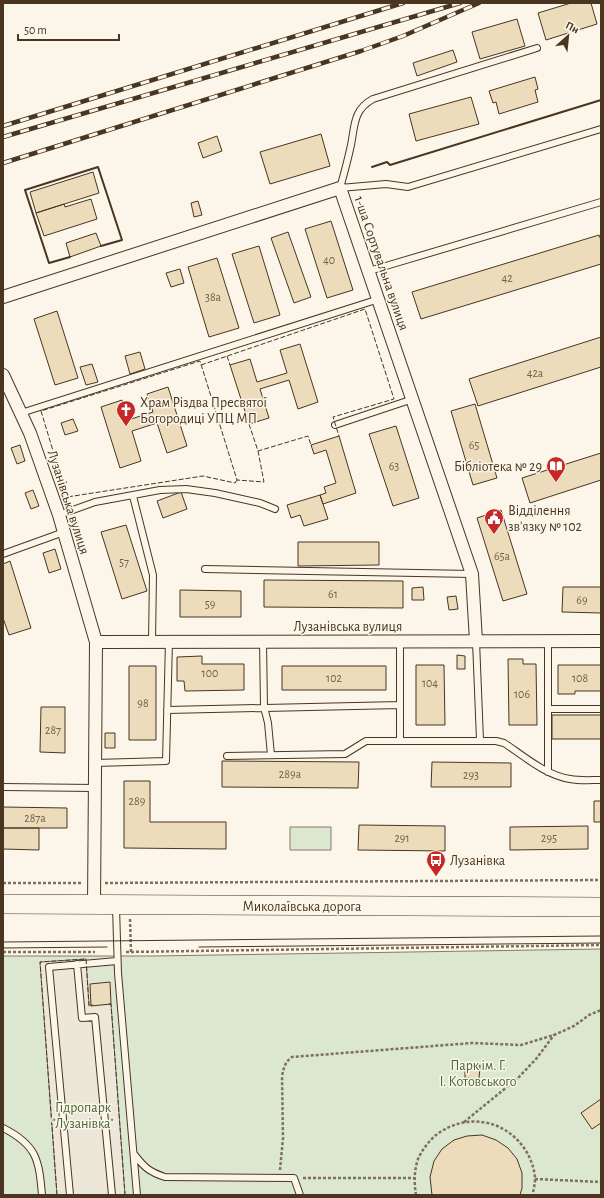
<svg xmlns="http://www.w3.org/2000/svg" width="604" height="1198" font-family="'Alegreya Sans',sans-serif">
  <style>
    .green { fill: #dce7d0; stroke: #887966 }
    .parking { fill: #ede7d9; stroke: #887966 }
    .building { fill: #ecdcbc; stroke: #4a3520 }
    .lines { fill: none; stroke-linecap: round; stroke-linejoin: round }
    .lane-casing { stroke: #4a3520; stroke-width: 8 }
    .street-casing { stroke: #4a3520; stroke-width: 14 }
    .primary-casing { stroke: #4a3520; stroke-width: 20 }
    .path { stroke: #7f6f5c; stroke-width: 2.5; stroke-dasharray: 3 2; stroke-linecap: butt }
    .lane { stroke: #fbf6e9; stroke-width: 6 }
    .street { stroke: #fbf6e9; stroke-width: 12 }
    .primary { stroke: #fbf6e9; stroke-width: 19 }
    .tram { stroke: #4a3520; stroke-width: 1 }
    .rail-casing { stroke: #4a3520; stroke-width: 4.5 }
    .rail { stroke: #fbf6e9; stroke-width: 3; stroke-dasharray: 9; stroke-linecap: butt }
    .fence { stroke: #4a3520; stroke-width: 1; stroke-dasharray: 5 2; stroke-linecap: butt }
    .wall { stroke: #4a3520; stroke-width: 2 }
    .labels { text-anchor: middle; stroke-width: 3; stroke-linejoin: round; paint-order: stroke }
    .number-label { font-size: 12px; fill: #725f47 }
    .street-label { font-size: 14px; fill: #4a3520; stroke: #fbf6e9 }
    .poi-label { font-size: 14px; fill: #4a3520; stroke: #fbf6e9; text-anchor: start }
    .park-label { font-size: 14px; fill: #436837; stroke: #fbf6e9 }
  </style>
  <rect width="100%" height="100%" fill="#fbf6e9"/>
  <!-- green -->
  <path class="green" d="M290,827h41v23h-41z
    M601,949v246h-598v-239h150z"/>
  <!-- parking -->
  <path class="parking" d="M86,959l3,46 22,-1 14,191h-68l-17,-233z"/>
  <!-- building -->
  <path class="building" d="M571,3h20l6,21 -51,16 -8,-27z
    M517,19l8,27 -45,13 -8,-27z
    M453,50l4,12 -40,14 -4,-13z
    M535,77l3,12 -3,1 3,12 -39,12 -3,-12 -3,1 -4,-12z
    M471,97l8,27 -63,17 -7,-27z
    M321,134l9,32 -60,18 -10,-32z
    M217,136l5,15 -19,7 -5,-15z
    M93,172l6,21 -63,20 -6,-21z
    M91,199l6,20 -53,17 -8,-23 28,-9 1,3z
    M198,201l4,14 -8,2 -3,-14z
    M331,221l22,69 -26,8 -22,-69z
    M288,232l23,65 -17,6 -23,-65z
    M96,233l5,13 -31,11 -4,-14z
    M599,235l2,5v24l-180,55 -9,-27z
    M259,246l21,69 -26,8 -22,-69z
    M217,258l22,70 -30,9 -21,-70z
    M180,269l4,14 -13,4 -5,-14z
    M57,311l21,67 -23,7 -21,-66z
    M601,337v30l-123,39 -9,-27z
    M300,344l18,58 -20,7 -9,-29 -29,9 9,29 -20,6 -19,-59 20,-6 7,23 30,-9 -7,-23z
    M140,352l5,17 -15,5 -5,-18z
    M92,364l6,18 -12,3 -6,-18z
    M168,387l19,59 -20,7 -10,-30 -25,8 9,30 -21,7 -19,-61 21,-7 6,20 25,-8 -6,-18z
    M475,404l22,74 -24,7 -22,-74z
    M73,419l5,12 -13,4 -4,-12z
    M396,426l23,72 -26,8 -24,-72z
    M339,436l17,57 -33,11 -3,-9 6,-2 -2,-6 12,-4 -10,-33 -12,4 -3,-9z
    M20,445l5,16 -8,3 -6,-16z
    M601,453v27l-71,23 -8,-25z
    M33,490l6,16 -8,3 -6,-16z
    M181,492l6,17 -24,9 -6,-17z
    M320,495l8,24 -24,7 -4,-11 -9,3 -4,-13z
    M501,510l26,84 -24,7 -26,-83z
    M126,525l21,66 -25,8 -21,-67z
    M298,542h81v23l-81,1z
    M55,549l6,20 -12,4 -6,-20z
    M10,561l21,67 -22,7 -6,-17v-54z
    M264,580l139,1v27l-139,-1z
    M423,587l1,13h-12v-12z
    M563,587h38v26l-39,-1z
    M180,590l61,1v26h-61z
    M456,596l2,13 -9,1 -2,-13z
    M457,655l8,1v13h-8z
    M202,656v8h42v26l-59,1 -1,-10h-7v-24z
    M508,659h15v5h13l1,61h-28z
    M416,665h28l1,60h-29z
    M558,665h43v26h-26v3h-17z
    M129,666h27v74h-27z
    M282,666h104v24h-104z
    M41,707h24v46l-25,-1z
    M552,715h49v24h-49z
    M105,733h10v15h-10z
    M222,761l137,1 -1,26 -136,-1z
    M432,762l79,1v24h-80z
    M124,781h26v41h76v27l-102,-1z
    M594,801h7v21h-7z
    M3,807l64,1v20h-64z
    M359,825l86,1v25l-87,-1z
    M588,826v23l-78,1v-23z
    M3,828h36v22l-36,-1z
    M110,982l1,22 -20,2 -1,-22z
    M465,1065h15l-1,14 -14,-1z
    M601,1099v24l-9,6 -11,-16z
    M482,1135l14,5 12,8 9,11 5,14v15l-2,7h-88l-2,-18 4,-16 8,-12 12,-9 13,-4z"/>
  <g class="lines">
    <!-- lane casing -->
    <g class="lane-casing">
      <path id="lane" d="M537,48l-164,51c-20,11 -18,26 -22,46 -3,14 -7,29 -11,43l46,-4 22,3 193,-58
        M369,271l232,-69
        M21,413l358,-114
        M335,425l78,-26
        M133,496l20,79 -1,66
        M59,515l36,-13 65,-12 26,-1 29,4 45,10 15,6
        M3,554l61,-22
        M205,569l267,5
        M263,641l1,66 4,16 3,32
        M400,641v100
        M476,641l4,99
        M548,641v131
        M548,709h53
        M167,710l233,-5
        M227,756l118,-2 21,-13h130l8,2c20,13 41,32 66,36 10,2 21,1 31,1
        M95,763l71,-2 3,-120
        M3,787l92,1
        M116,907l2,66 19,222
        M77,964l5,54 13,-1 17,178
        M3,1128c34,17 36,32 39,67
        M134,1154c10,13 15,18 31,23l129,1 6,17
        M70,1195l-21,-228 68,-6"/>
    </g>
    <!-- street casing -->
    <g class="street-casing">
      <path id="street" d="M3,297l337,-109 132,386 4,67
        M3,375l27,58 29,82 37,127 -2,263
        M96,642l505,-1"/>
    </g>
    <!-- primary casing -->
    <g class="primary-casing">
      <path id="primary" d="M3,904l598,3"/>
    </g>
    <!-- path -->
    <path class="path" d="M3,883h79
      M105,883l496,-3
      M130,919l1,33
      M3,952h92
      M126,952l475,-7
      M464,1122l54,-44 18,-19 18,-24
      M280,1170l3,-32 -1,-62c2,-9 3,-14 10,-19l180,-14 49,2 33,-10 20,-9 15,-11 12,-5
      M303,1178h111
      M535,1179l66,3
      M416,1195c-2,-12 -2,-24 2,-36 4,-9 11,-18 18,-24 30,-23 70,-16 90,16 5,8 9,19 9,29 0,5 -2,10 -2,15"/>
    <!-- lane -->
    <use href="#lane" class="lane"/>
    <!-- street -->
    <use href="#street" class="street"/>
    <!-- primary -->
    <use href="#primary" class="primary"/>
    <!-- tram -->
    <path class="tram" d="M3,942l598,-6
      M199,947l402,-4
      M3,948l104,-1"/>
    <!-- rail casing -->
    <g class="rail-casing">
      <path id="rail" d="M3,126l400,-123
        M3,137l457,-134
        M3,163l358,-112 42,-15 76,-33"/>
    </g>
    <!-- rail -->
    <use href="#rail" class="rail"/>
    <!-- fence -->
    <path class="fence" d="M227,356l3,9
      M201,365l164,-56 29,90 -61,18 6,19
      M249,424l9,27 50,-15 3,9
      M237,480l-2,3 -32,-7 -136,21 -26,-86 159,-50 37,119 27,2 -6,-31
      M109,1004h2l14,191
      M57,1195l-17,-233 46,-3 3,47 4,-1"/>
    <!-- wall -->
    <path class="wall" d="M372,167l15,-5 3,3 211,-65
      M70,257l-21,6 -24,-73 73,-23 24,73 -21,6"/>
  </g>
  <!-- icons -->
  <defs>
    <g id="church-pin" transform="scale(1)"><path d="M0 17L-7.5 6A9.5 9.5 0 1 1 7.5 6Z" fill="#c62828" stroke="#fbf6e9"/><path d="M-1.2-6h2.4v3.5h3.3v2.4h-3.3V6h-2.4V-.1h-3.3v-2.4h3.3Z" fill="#fff"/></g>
    <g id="library-pin" transform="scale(1)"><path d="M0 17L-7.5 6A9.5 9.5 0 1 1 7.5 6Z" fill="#c62828" stroke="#fbf6e9"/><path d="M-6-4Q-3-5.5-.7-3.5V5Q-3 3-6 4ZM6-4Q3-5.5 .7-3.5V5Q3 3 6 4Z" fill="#fff"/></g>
    <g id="civic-pin" transform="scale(1)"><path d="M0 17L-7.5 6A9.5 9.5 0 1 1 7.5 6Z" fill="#c62828" stroke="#fbf6e9"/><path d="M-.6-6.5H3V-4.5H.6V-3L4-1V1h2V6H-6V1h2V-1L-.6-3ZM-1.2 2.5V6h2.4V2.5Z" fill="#fff"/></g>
    <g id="bus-pin" transform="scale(1)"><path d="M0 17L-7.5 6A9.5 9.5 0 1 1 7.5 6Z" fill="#c62828" stroke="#fbf6e9"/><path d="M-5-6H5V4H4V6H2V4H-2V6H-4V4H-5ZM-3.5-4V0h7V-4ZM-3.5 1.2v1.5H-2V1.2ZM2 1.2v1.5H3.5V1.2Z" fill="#fff"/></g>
  </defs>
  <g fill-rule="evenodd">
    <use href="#church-pin" x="126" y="410"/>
    <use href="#library-pin" x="556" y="466"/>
    <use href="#civic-pin" x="494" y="518"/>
    <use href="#bus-pin" x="436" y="860"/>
  </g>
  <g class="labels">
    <!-- number labels -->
    <g class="number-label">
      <text x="329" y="264">40</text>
      <text x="507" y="282">42</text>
      <text x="213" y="301">38а</text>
      <text x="535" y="377">42а</text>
      <text x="474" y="449">65</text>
      <text x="394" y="470">63</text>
      <text x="502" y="560">65а</text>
      <text x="124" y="566">57</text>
      <text x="333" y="598">61</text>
      <text x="582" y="604">69</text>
      <text x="210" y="608">59</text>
      <text x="210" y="677">100</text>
      <text x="334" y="682">102</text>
      <text x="580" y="682">108</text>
      <text x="430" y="687">104</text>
      <text x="522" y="698">106</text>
      <text x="143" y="707">98</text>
      <text x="53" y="734">287</text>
      <text x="290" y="778">289а</text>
      <text x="471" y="779">293</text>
      <text x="137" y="805">289</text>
      <text x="35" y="822">287а</text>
      <text x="402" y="842">291</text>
      <text x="549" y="842">295</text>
    </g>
    <!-- street labels -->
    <g class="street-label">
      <text transform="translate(382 263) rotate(71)" y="5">1-ша Сортувальна вулиця</text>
      <text transform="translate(69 502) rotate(72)" y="5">Лузанівська вулиця</text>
      <text x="348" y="631">Лузанівська вулиця</text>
      <text x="302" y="911">Миколаївська дорога</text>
    </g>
    <!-- poi labels -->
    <g class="poi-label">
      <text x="140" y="407">Храм Різдва Пресвятої<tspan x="140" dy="16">Богородиці УПЦ МП</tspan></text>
      <text x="542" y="471" text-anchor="end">Бібліотека № 29</text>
      <text x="508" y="515">Відділення<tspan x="508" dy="16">зв'язку № 102</tspan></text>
      <text x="450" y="865">Лузанівка</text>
    </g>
    <!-- park labels -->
    <g class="park-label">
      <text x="478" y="1070">Парк ім. Г.<tspan x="478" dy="16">І. Котовського</tspan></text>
      <text x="83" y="1112">Гідропарк<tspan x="83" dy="16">"Лузанівка"</tspan></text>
    </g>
  </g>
  <!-- border -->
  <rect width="604" height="1198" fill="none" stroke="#4a3520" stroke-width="8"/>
  <!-- north arrow -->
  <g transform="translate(568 36) rotate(27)" stroke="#fbf6e9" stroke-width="3" paint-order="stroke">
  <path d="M0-3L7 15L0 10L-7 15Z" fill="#4a3520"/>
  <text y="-6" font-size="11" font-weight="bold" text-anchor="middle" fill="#4a3520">Пн</text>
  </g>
  <!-- scale -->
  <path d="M18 34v6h101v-6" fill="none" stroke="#4a3520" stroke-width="2"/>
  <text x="24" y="34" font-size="12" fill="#4a3520" stroke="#fbf6e9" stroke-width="3" paint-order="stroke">50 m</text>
</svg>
